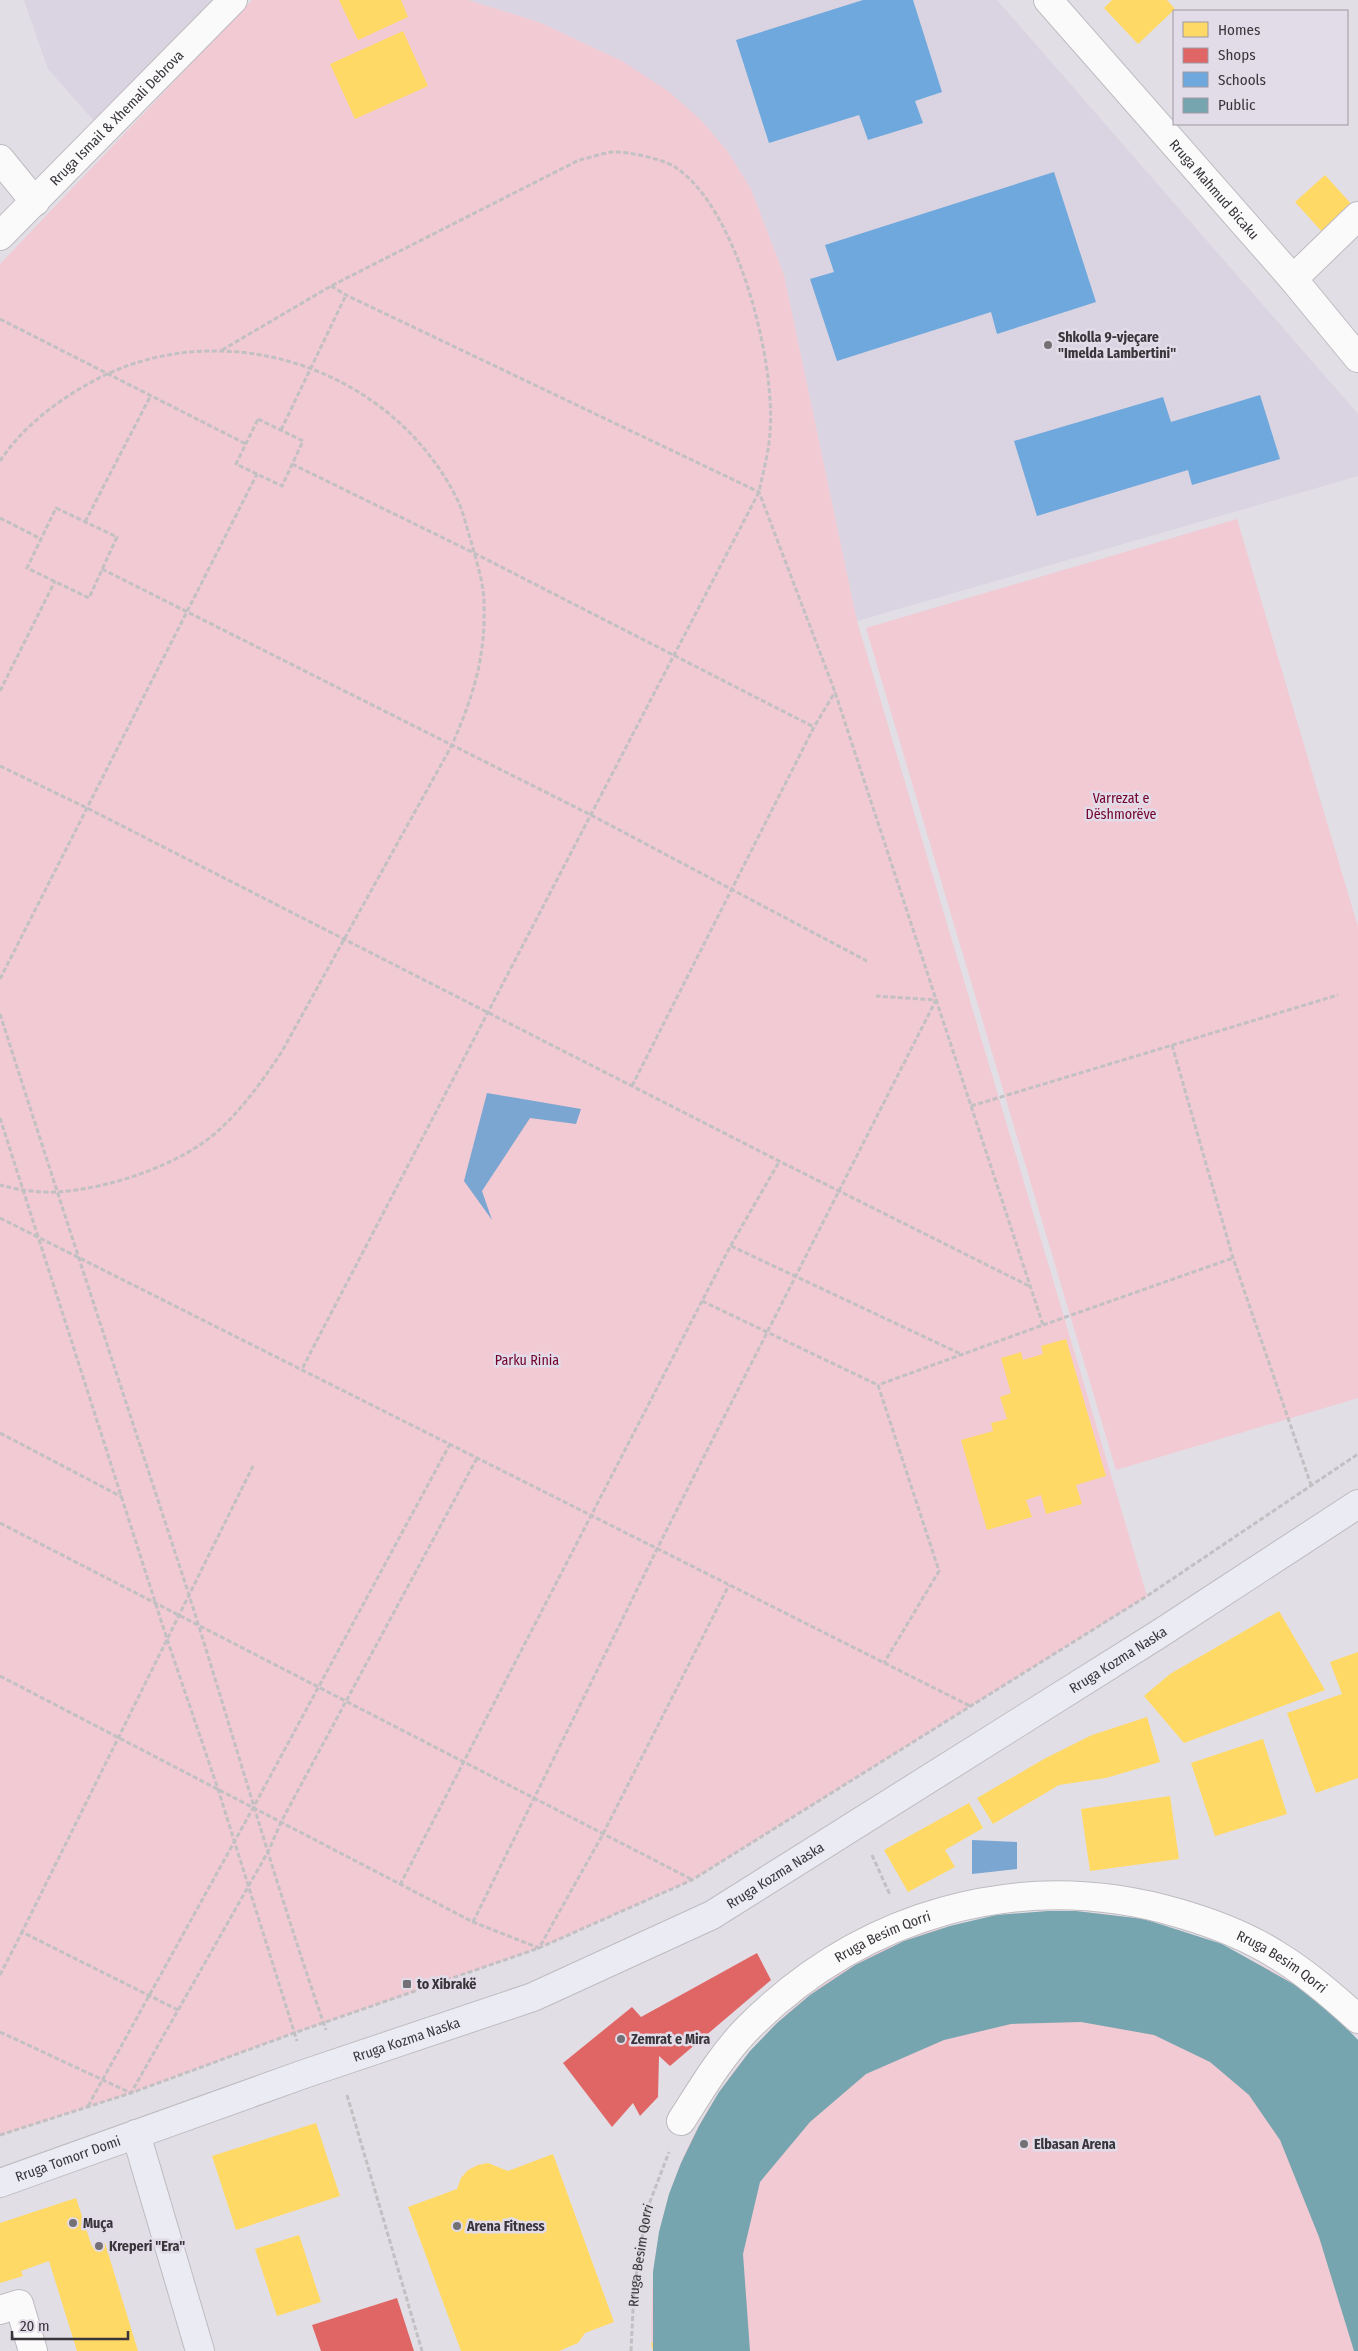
<svg xmlns="http://www.w3.org/2000/svg" width="1358" height="2351" font-family="'Fira Sans Condensed',sans-serif">
  <style>
    .built { fill: #dad3e1 }
    .green { fill: #f1cad3 }
    .water { fill: #7aa6d1 }
    .homes { fill: #ffd966 }
    .shops { fill: #e06666 }
    .schools { fill: #6fa8dc }
    .public { fill: #76a5af }
    .lines { fill: none; stroke-linecap: round; stroke-linejoin: round }
    .minor-casing { stroke: #bebbc0; stroke-width: 30 }
    .major-casing { stroke: #bebcbf; stroke-width: 30 }
    .path { stroke: #c2c0c3; stroke-width: 3; stroke-dasharray: 5 2.5; stroke-linecap: butt }
    .minor { stroke: #fbfafb; stroke-width: 28 }
    .major { stroke: #eaebf3; stroke-width: 28 }
    .poi-dot { fill: #747176; stroke: #e2dbe8; stroke-width: 2 }
    .labels { text-anchor: middle; stroke-width: 5; stroke-linejoin: round; paint-order: stroke }
    .street-label { font-size: 14px; fill: #39363b; stroke: #e2dbe8 }
    .poi-label { font-size: 14px; font-weight: bold; fill: #39363b; stroke: #e2dbe8; text-anchor: start }
    .park-label { font-size: 14px; fill: #72022d; stroke: #e2dbe8 }
  </style>
  <rect width="100%" height="100%" fill="#e2dee5"/>
  <!-- built -->
  <path class="built" d="M24,0h194l-123,122 -47,-53z
    M468,0h529l361,414v62l-501,145 -73,-346 -33,-86 -23,-37 -26,-31 -80,-60 -81,-38z"/>
  <!-- green -->
  <path class="green" d="M252,0h216l73,23 81,38 46,30 34,30 26,31 23,37 33,86 73,346 290,975 -455,284 -153,68 -245,85 -163,60 -131,42v-1871z
    M1237,519l121,408v471l-242,72 -250,-842z
    M1048,1911c91,-1 170,26 246,73 15,9 28,22 42,33l22,334h-705c-3,-17 -1,-36 -1,-53 3,-154 109,-301 252,-357 47,-19 95,-26 144,-30z"/>
  <!-- water -->
  <path class="water" d="M487,1093l94,16 -5,15 -46,-6 -48,73 10,29 -28,-39z
    M972,1840l45,2v27l-45,5z"/>
  <!-- homes -->
  <path class="homes" d="M339,0h62l7,17 -50,23z
    M1112,0h55l8,9 -37,35 -34,-36z
    M403,31l25,55 -73,33 -25,-55z
    M1325,175l29,32 -30,27 -29,-32z
    M1066,1339l40,137 -30,9 6,19 -36,10 -5,-19 -15,5 6,17 -45,13 -26,-90 32,-9 -2,-8 16,-4 -7,-22 11,-4 -10,-35 20,-6 2,8 20,-6 -2,-8z
    M1279,1611l46,79 -141,53 -40,-47 26,-22z
    M1358,1652v126l-42,15 -29,-80 55,-19 -12,-32z
    M1147,1717l13,45 -54,16 -47,7 -66,39 -16,-26 67,-39 48,-24z
    M1263,1739l24,75 -72,22 -24,-73z
    M1170,1796l9,63 -89,12 -9,-62z
    M969,1803l14,25 -38,22 10,17 -47,25 -24,-42z
    M316,2123l24,73 -104,34 -24,-74z
    M553,2154l61,168 -29,11 -7,10 -19,8h-98l-53,-144 49,-18 4,-11 7,-8 10,-5 10,-2 20,8z
    M76,2198l16,49 13,-4 33,108h-61l-28,-90 -28,10 2,5 -23,7v-60z
    M299,2235l22,67 -44,14 -22,-67z
    M725,2325l5,26h-77l-2,-8z"/>
  <!-- shops -->
  <path class="shops" d="M757,1953l14,27 -101,86 -11,-10 -1,41 -18,19 -7,-13 -21,24 -49,-64 69,-56 9,10z
    M397,2298l17,53h-93l-9,-26z"/>
  <!-- schools -->
  <path class="schools" d="M863,0h50l29,92 -27,9 8,22 -55,17 -9,-25 -90,28 -33,-103z
    M1054,172l42,130 -99,32 -6,-22 -154,49 -27,-82 24,-7 -9,-27z
    M1260,395l20,64 -88,26 -4,-15 -151,46 -23,-75 149,-44 8,25z"/>
  <!-- public -->
  <path class="public" d="M1048,1911h28l68,8 78,25 73,41 41,32 22,23v311h-4l-35,-114 -39,-97 -31,-45 -39,-33 -56,-27 -73,-13 -70,2 -67,16 -78,34 -56,48 -50,60 -17,72 7,97h-97v-79l6,-40 10,-38 12,-31 18,-37 20,-34 31,-41 27,-28 33,-28 45,-30 49,-24 46,-15 46,-11z"/>
  <g class="lines">
    <!-- minor casing -->
    <g class="minor-casing">
      <g id="minor">
        <path id="s2" d="M1048,0l245,279 65,79"/>
        <path d="M0,159l35,43"/>
        <path id="s3" d="M0,236l233,-236"/>
        <path d="M1293,279l65,-63"/>
        <path id="s4" d="M681,2121c20,-31 39,-64 65,-91 114,-116 274,-163 432,-117 35,10 71,24 102,44 29,18 53,39 78,62"/>
        <path d="M0,2310l19,-6 14,47"/>
      </g>
    </g>
    <!-- major casing -->
    <g class="major-casing">
      <g id="major">
        <path d="M136,2134l64,217"/>
        <path id="s5" d="M0,2183l307,-110 226,-76 179,-82 447,-281 199,-130"/>
      </g>
    </g>
    <!-- path -->
    <g class="path">
      <path d="M331,286l15,9 413,197 76,200 208,633 -165,60"/>
      <path d="M0,319l246,125"/>
      <path d="M222,350l109,-64 248,-126c11,-2 23,-7 33,-8 16,-1 50,7 63,15 62,40 101,194 95,265 -1,20 -7,40 -11,60l-457,877"/>
      <path d="M258,419l45,22 -21,45 -46,-22z"/>
      <path d="M281,430l65,-135"/>
      <path d="M0,461c25,-38 65,-66 105,-86 130,-61 292,-2 354,128 5,12 8,26 12,38 5,19 12,40 13,59 2,57 -10,94 -32,145l-171,308c-19,28 -37,54 -62,77 -38,35 -111,59 -162,62 -19,1 -39,-2 -57,-7"/>
      <path d="M292,464l182,89 340,174"/>
      <path d="M56,508l61,29 -28,61 -62,-30z"/>
      <path d="M0,518l41,21"/>
      <path d="M85,522l66,-127"/>
      <path d="M102,569l489,246 276,146"/>
      <path d="M0,691l55,-110"/>
      <path d="M0,766l89,43 690,352 250,125"/>
      <path d="M0,979l257,-505"/>
      <path d="M0,1014c62,194 126,388 189,581 46,145 87,292 137,435"/>
      <path d="M1172,1045l61,213 78,227"/>
      <path d="M632,1086l182,-359 21,-35"/>
      <path d="M971,1106l367,-111"/>
      <path d="M0,1118l167,521 51,150 79,252"/>
      <path d="M0,1218l970,488"/>
      <path d="M731,1246l232,109"/>
      <path d="M702,1301l176,84 61,186 -55,92"/>
      <path d="M1043,1325l190,-67"/>
      <path d="M0,1433l122,64"/>
      <path d="M0,1523l691,356"/>
      <path d="M0,1676l473,246 66,26 64,-114 126,-249"/>
      <path d="M872,1855l18,40"/>
      <path d="M400,1885l331,-640 48,-83"/>
      <path d="M473,1922l184,-373 279,-549 -60,-4"/>
      <path d="M0,1975l22,-43"/>
      <path d="M178,2010l-156,-78 231,-466"/>
      <path d="M0,2032l131,61 138,-243 12,-28 196,-364"/>
      <path d="M347,2095l75,256"/>
      <path d="M88,2106l165,-298 197,-364"/>
      <path d="M0,2135l131,-42 163,-60 245,-85 153,-68 455,-284 211,-142"/>
      <path id="s1" d="M631,2351l3,-61 12,-78 23,-60"/>
    </g>
    <!-- minor -->
    <use href="#minor" class="minor"/>
    <!-- major -->
    <use href="#major" class="major"/>
  </g>
  <!-- markers -->
  <g class="poi-dot">
    <circle cx="1048" cy="345" r="5"/>
    <rect x="402" y="1979" width="10" height="10" rx="2.5"/>
    <circle cx="621" cy="2039" r="5"/>
    <circle cx="1024" cy="2144" r="5"/>
    <circle cx="73" cy="2223" r="5"/>
    <circle cx="457" cy="2226" r="5"/>
    <circle cx="99" cy="2246" r="5"/>
  </g>
  <g class="labels">
    <!-- street labels -->
    <g class="street-label">
      <text dy="5" stroke="none"><textPath href="#s3" startOffset="166">Rruga Ismail &amp; Xhemali Debrova</textPath></text>
      <text dy="5" stroke="none"><textPath href="#s2" startOffset="252">Rruga Mahmud Bicaku</textPath></text>
      <text dy="5" stroke="none"><textPath href="#s5" startOffset="1241">Rruga Kozma Naska</textPath></text>
      <text dy="5" stroke="none"><textPath href="#s5" startOffset="836">Rruga Kozma Naska</textPath></text>
      <text dy="5" stroke="none"><textPath href="#s4" startOffset="279">Rruga Besim Qorri</textPath></text>
      <text dy="5" stroke="none"><textPath href="#s4" startOffset="698">Rruga Besim Qorri</textPath></text>
      <text dy="5" stroke="none"><textPath href="#s5" startOffset="431">Rruga Kozma Naska</textPath></text>
      <text dy="5" stroke="none"><textPath href="#s5" startOffset="72">Rruga Tomorr Domi</textPath></text>
      <text dy="5" stroke="none"><textPath href="#s1" startOffset="96">Rruga Besim Qorri</textPath></text>
    </g>
    <!-- poi labels -->
    <g class="poi-label">
      <text x="1058" y="342">Shkolla 9-vjeçare<tspan x="1058" dy="16">"Imelda Lambertini"</tspan></text>
      <text x="417" y="1989">to Xibrakë</text>
      <text x="631" y="2044">Zemrat e Mira</text>
      <text x="1034" y="2149">Elbasan Arena</text>
      <text x="83" y="2228">Muça</text>
      <text x="467" y="2231">Arena Fitness</text>
      <text x="109" y="2251">Kreperi "Era"</text>
    </g>
    <!-- park labels -->
    <g class="park-label">
      <text x="1121" y="803">Varrezat e<tspan x="1121" dy="16">Dëshmorëve</tspan></text>
      <text x="527" y="1365">Parku Rinia</text>
    </g>
  </g>
  <!-- legend -->
  <rect x="1173" y="10" width="175" height="115" fill="#e2dbe8" stroke="#9e99a3"/>
  <rect x="1183" y="22" width="25" height="15" fill="#ffd966" stroke="#9e99a3"/>
  <text x="1218" y="35" font-size="15" fill="#39363b">Homes</text>
  <rect x="1183" y="48" width="25" height="15" fill="#e06666" stroke="#9e99a3"/>
  <text x="1218" y="60" font-size="15" fill="#39363b">Shops</text>
  <rect x="1183" y="72" width="25" height="15" fill="#6fa8dc" stroke="#9e99a3"/>
  <text x="1218" y="85" font-size="15" fill="#39363b">Schools</text>
  <rect x="1183" y="98" width="25" height="15" fill="#76a5af" stroke="#9e99a3"/>
  <text x="1218" y="110" font-size="15" fill="#39363b">Public</text>
  <!-- scale -->
  <path d="M12 2331v8h116v-8" fill="none" stroke="#39363b" stroke-width="2.5"/>
  <text x="20" y="2331" font-size="15" fill="#39363b" stroke="#e2dbe8" stroke-width="4" paint-order="stroke">20 m</text>
</svg>
